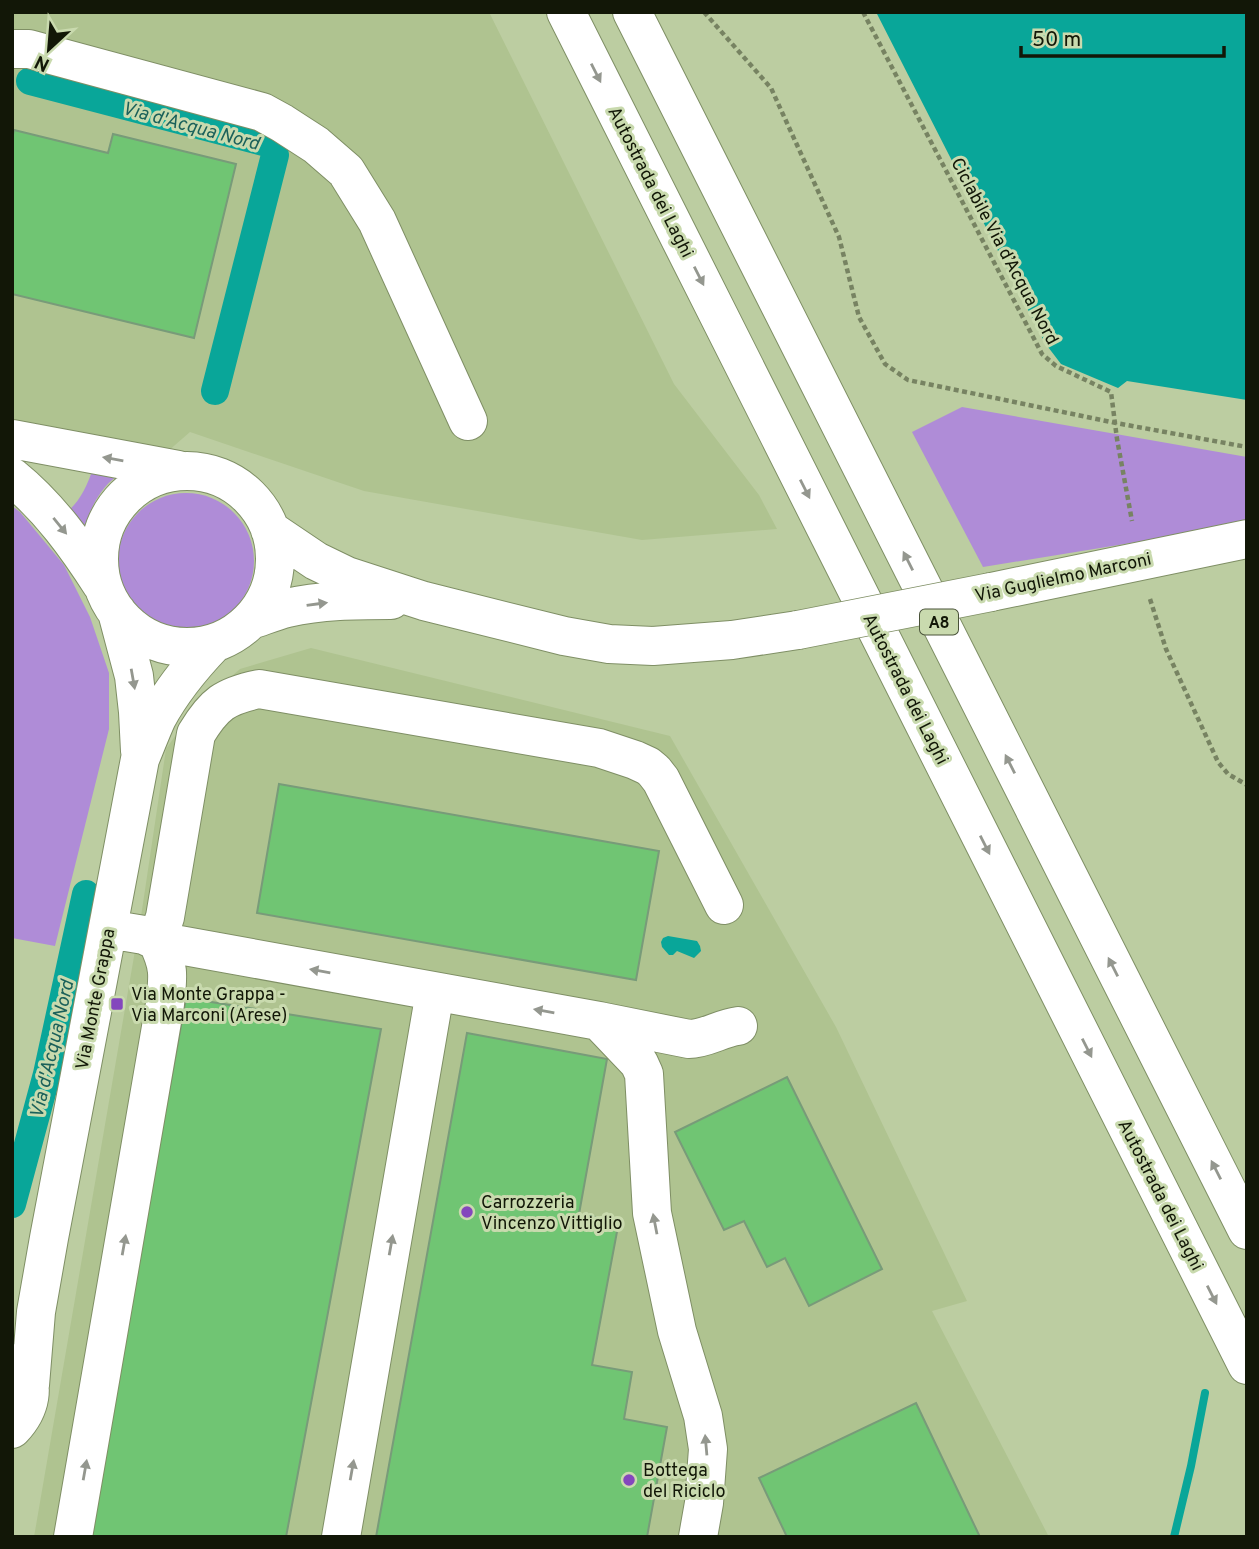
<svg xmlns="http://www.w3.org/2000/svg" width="1259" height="1549" font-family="Overpass,sans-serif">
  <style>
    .built { fill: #afc390 }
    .green { fill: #af8cd7 }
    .water { fill: #09a699 }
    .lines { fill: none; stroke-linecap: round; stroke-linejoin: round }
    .stream { stroke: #09a699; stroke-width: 8 }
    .canal { stroke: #09a699; stroke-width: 28 }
    .building { fill: #70c573; stroke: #789b79; stroke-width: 2 }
    .minor-casing { stroke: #7f8f65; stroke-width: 40 }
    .highway-casing { stroke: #7f8f65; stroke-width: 40 }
    .path { stroke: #778362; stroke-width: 4.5; stroke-dasharray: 5 3.5; stroke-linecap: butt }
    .minor { stroke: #fff; stroke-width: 38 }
    .highway { stroke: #fff; stroke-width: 38 }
    .minor-bridge-casing { stroke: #7f8f65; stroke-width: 40; stroke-linecap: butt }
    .minor-bridge { stroke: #fff; stroke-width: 38 }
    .oneway { fill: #94978f }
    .poi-dot { fill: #8447bd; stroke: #c9daae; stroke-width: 2.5 }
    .labels { text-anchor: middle; stroke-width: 6; stroke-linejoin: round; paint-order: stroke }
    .shield { fill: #c9daae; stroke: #495239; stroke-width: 2 }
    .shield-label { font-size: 16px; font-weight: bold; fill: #121707 }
    .street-label { font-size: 18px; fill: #121707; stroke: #c9daae }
    .poi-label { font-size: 18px; fill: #121707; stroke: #c9daae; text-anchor: start }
    .water-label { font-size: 19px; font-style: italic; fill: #1b615a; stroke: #c9daae }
  </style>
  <rect width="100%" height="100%" fill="#bccda1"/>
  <!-- built -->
  <path class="built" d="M12,12h477l185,372 85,111 18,34 -135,11 -278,-49 -174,-59 -23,20 -155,-32z
    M311,648l359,88 166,291 131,274 -35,10 117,226h-1015l108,-627 24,-161 28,-40 46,-40z"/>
  <!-- green -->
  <path class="green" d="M962,407l285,50v67l-264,43 -71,-135z
    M93,469l24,7c-18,13 -27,34 -34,54l-15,-19c13,-11 19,-26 25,-42z
    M118 561a68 68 0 1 1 136 0a68 68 0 1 1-136 0Z
    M12,506l8,6 44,53 26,52 19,56v56l-54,217 -43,-8z"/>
  <!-- water -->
  <path class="water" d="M876,12h371v388l-120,-19 -9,7 -57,-24 -16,-21z
    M668,936l29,5 3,5 1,5 -7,7 -17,-7 -4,4h-4l-7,-8 -1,-5 2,-4z"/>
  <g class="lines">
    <!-- stream -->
    <path class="stream" d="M1174,1537l17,-71 14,-73"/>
    <!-- canal -->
    <path class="canal" d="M30,81l237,62 6,5 2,7 -60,236
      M12,1204l35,-130 39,-180"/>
  </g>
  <!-- building -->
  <path class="building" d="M14,130l94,23 5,-19 123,30 -42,174 -182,-44v-155z
    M279,784l380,67 -23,129 -379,-67z
    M186,998l195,31 -95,508h-198z
    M467,1033l140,26 -28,155 40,7 -27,144 40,7 -8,47 43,8 -20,110h-271z
    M787,1077l95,192 -73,37 -24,-48 -18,9 -23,-46 -20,9 -49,-98z
    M916,1403l64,134h-193l-28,-59z"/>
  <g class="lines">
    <!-- minor casing -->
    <g class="minor-casing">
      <path id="minor" d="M12,49h17l233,63 20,11 34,22 30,26 31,50 91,200
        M12,439l166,31
        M99 559a88 88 0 1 1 176 0a88 88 0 1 1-176 0Z
        M12,477c37,30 65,69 90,108
        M270,530l46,31 31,15 77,25 140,35 45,8 44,2 79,-6 66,-10
        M991,592l256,-53
        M117,612l17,64 4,36 2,39
        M251,620c12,-4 24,-9 36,-12 34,-8 70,-8 104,-8
        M108,929l36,6 13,6 442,80 40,42 5,11 8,139 25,118 26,85 5,33 -4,54 -6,34
        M599,1021l90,18c17,0 32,-11 49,-13
        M30,1385l6,-73 13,-74 91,-479c6,-14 11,-28 17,-41 15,-28 34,-51 56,-74
        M12,1429c19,-20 24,-43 9,-67
        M73,1537l92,-533c3,-27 5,-37 -8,-63l8,-24 31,-183c18,-30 29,-38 63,-45l340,59 36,12 13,6 6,5 7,9 63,125
        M341,1537l94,-545"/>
    </g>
    <!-- highway casing -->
    <g class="highway-casing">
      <path id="highway" d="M566,12l681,1353
        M632,12l615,1218"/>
    </g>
    <!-- path -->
    <path class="path" d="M704,12l67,76 68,149 20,80 26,47 23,16 208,43 131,24
      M863,12l179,342 14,12 55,26 6,47 15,82
      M1150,599l16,50 52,113 10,12 19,11"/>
    <!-- minor -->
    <use href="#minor" class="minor"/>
    <!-- highway -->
    <use href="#highway" class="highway"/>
    <!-- minor-bridge casing -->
    <g class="minor-bridge-casing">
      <path id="minor-bridge" d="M798,630l193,-38"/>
    </g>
    <!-- minor-bridge -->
    <use href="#minor-bridge" class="minor-bridge"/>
  </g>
  <!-- one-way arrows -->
  <defs><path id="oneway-solid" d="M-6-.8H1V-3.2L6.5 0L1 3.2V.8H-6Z" transform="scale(1.75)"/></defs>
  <g class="oneway">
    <use href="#oneway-solid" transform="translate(596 73) rotate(63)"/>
    <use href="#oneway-solid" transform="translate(699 276) rotate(63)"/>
    <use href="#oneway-solid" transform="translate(113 459) rotate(-170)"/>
    <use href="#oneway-solid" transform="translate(805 489) rotate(63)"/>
    <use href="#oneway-solid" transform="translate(60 526) rotate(51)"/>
    <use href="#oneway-solid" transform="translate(908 561) rotate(-117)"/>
    <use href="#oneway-solid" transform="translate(317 604) rotate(-8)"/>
    <use href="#oneway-solid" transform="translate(133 679) rotate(80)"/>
    <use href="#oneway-solid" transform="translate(1010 764) rotate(-117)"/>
    <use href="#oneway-solid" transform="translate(985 845) rotate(63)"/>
    <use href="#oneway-solid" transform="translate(1113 967) rotate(-117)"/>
    <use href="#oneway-solid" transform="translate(320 971) rotate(-170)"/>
    <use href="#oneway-solid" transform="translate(544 1011) rotate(-170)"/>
    <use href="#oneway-solid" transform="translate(1087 1048) rotate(63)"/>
    <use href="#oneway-solid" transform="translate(1216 1170) rotate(-117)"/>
    <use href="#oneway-solid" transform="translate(655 1224) rotate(-101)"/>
    <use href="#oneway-solid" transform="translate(124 1245) rotate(-80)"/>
    <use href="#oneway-solid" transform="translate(391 1245) rotate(-80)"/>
    <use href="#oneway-solid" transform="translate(1212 1295) rotate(63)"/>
    <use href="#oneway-solid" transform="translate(706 1445) rotate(-95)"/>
    <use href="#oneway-solid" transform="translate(85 1470) rotate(-80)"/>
    <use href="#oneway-solid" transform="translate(352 1470) rotate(-80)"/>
  </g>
  <!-- markers -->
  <g class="poi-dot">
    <rect x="110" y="997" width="14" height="14" rx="3.5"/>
    <circle cx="467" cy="1212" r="7"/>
    <circle cx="629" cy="1480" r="7"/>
  </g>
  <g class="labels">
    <!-- shield labels -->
    <rect class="shield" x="920" y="609.5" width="38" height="25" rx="5"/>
    <g class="shield-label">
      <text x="939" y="628">A8</text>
    </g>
    <!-- street labels -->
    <g class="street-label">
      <text transform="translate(651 182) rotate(63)" y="6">Autostrada dei Laghi</text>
      <text transform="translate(1005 251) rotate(62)" y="6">Ciclabile Via d’Acqua Nord</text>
      <text transform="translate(1063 577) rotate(-12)" y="6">Via Guglielmo Marconi</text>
      <text transform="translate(906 689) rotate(63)" y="6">Autostrada dei Laghi</text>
      <text transform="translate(95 999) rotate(-79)" y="6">Via Monte Grappa</text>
      <text transform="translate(1161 1195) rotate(63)" y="6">Autostrada dei Laghi</text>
    </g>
    <!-- poi labels -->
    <g class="poi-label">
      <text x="131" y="1000">Via Monte Grappa -<tspan x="131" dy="21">Via Marconi (Arese)</tspan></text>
      <text x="481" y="1208">Carrozzeria<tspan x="481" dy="21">Vincenzo Vittiglio</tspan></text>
      <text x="643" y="1476">Bottega<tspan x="643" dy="21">del Riciclo</tspan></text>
    </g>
    <!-- water labels -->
    <g class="water-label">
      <text transform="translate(191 125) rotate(15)" y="7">Via d'Acqua Nord</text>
      <text transform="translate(51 1049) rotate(-77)" y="7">Via d'Acqua Nord</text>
    </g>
  </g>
  <!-- border -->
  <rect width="1259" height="1549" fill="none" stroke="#121707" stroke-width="28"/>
  <!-- north arrow -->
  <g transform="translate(49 49) rotate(206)" stroke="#c9daae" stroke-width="5" paint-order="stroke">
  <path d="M0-5L12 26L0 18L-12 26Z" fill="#121707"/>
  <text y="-10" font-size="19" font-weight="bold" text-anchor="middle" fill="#121707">N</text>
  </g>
  <!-- scale -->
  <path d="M1021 46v10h203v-10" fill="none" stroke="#121707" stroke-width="3.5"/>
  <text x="1032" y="46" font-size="21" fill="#121707" stroke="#c9daae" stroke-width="5" paint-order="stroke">50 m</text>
</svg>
